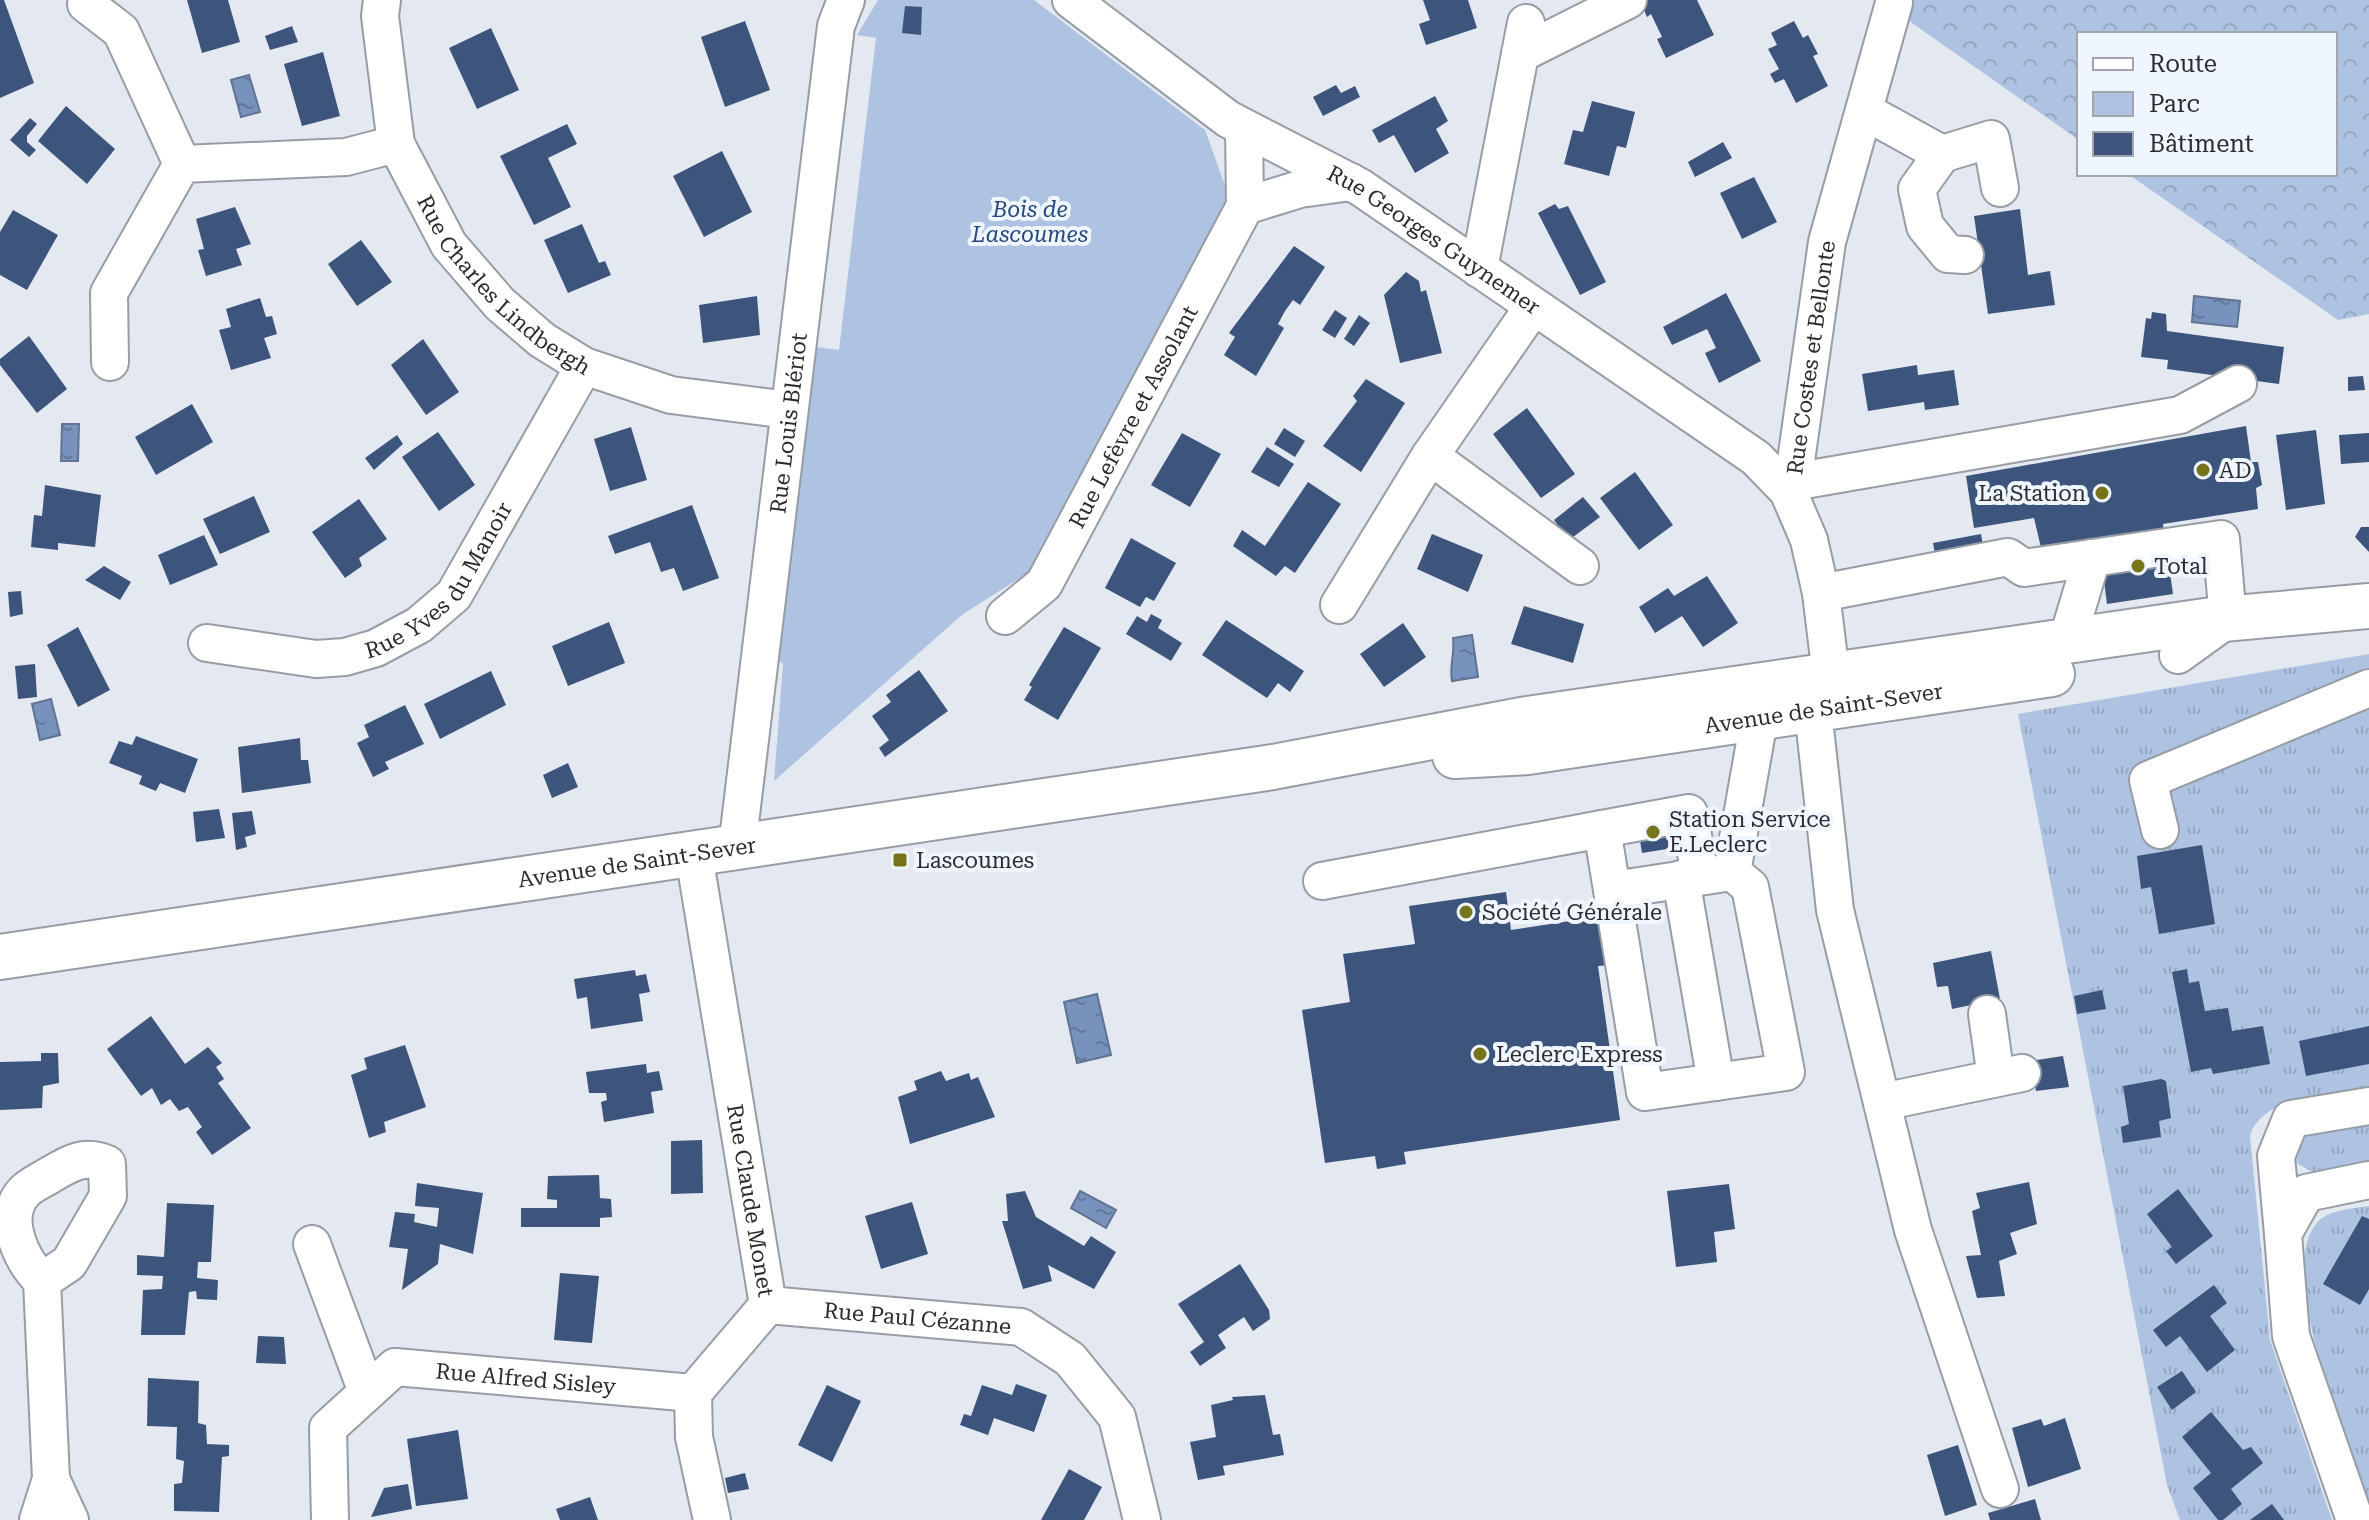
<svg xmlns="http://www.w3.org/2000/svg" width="2369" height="1520" font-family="'Roboto Serif',serif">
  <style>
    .grass { fill: url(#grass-tufts) }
    .forest { fill: url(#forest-crowns) }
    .park { fill: #aec2e1 }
    .water { fill: url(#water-ripples); stroke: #607392; stroke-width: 2 }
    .building { fill: #3d557c }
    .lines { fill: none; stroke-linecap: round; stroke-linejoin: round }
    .minor-casing { stroke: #979da5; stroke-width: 40 }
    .major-casing { stroke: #979da5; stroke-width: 48 }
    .minor { stroke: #fff; stroke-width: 36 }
    .major { stroke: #fff; stroke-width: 44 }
    .poi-dot { fill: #76751b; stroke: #f0f6ff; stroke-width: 3 }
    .labels { text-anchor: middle; stroke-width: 8; stroke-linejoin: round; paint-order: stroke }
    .park-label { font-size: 22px; font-style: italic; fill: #24477d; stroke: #f0f6ff }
    .street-label { font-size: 22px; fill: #2a2c30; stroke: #f0f6ff }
    .poi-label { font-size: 22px; fill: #2a2c30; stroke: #f0f6ff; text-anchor: start }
  </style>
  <defs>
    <pattern id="grass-tufts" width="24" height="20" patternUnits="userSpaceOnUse" patternTransform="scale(2)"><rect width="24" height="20" fill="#aec2e1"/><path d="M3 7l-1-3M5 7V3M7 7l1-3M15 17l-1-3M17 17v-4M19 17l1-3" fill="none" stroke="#96a7c1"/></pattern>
    <pattern id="forest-crowns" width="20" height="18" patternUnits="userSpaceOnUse" patternTransform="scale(2)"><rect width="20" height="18" fill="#aec2e1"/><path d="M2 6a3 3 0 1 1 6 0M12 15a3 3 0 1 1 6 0" fill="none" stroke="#96a7c1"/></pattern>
    <pattern id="water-ripples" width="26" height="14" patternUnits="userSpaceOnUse" patternTransform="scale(2)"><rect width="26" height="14" fill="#7792bc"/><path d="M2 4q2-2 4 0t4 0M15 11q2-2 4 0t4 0" fill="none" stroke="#627799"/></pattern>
  </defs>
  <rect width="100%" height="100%" fill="#e3e8f1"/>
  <!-- grass -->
  <path class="grass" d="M2369,654v434c-37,7 -106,6 -119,48l20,204 62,180h-152l-13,-35 -149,-771z
    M2369,1118v48l-51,9 -20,-11 -3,-11 12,-24z
    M2369,1206v300c-19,-56 -95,-236 -52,-283 12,-14 35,-14 52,-17z"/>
  <!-- forest -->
  <path class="forest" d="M1902,0h467v314l-31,6 -210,-146h207v-140h-256v106l-174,-122z"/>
  <!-- park -->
  <path class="park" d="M878,0h156l171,130 22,61 1,15 -186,358 -79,50 -189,167 9,-117 -5,-4 38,-313 23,3 37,-312 -19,-3z"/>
  <!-- water -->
  <path class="water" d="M249,75l11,37 -19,5 -10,-37z
    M2194,296l46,5 -3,26 -45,-5z
    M62,424h17l-1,37h-17z
    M1472,635l6,42 -26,4c-3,-16 3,-25 1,-43z
    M51,699l9,36 -20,5 -8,-36z
    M1097,994l14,61 -34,8 -13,-61z
    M1080,1191l36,19 -10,18 -35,-20z"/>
  <!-- building -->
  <path class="building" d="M0,0h4l30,83 -34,15z
    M187,0h41l12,42 -38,11z
    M1423,0h45l9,28 -51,17 -7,-21 11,-4z
    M1647,0h50l17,35 -48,23 -9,-19 5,-2 -11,-23 -4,3 -6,-14z
    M905,6l17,1 -1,28 -19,-2z
    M745,21l25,69 -45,17 -24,-70z
    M1794,21l9,17 5,-3 10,19 -5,2 15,30 -32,17 -12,-24 -9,4 -5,-9 9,-5 -11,-20 9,-4 -6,-12z
    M292,26l6,16 -28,8 -5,-14z
    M491,28l28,62 -42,19 -28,-61z
    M323,52l17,64 -38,10 -18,-62z
    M1336,85l5,8 14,-7 5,11 -37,19 -10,-19z
    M1435,96l13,25 -12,8 13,24 -34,20 -21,-38 -15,8 -7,-13z
    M1592,101l43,11 -9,36 -9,-2 -8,30 -45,-12 9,-34 10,2z
    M66,106l49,43 -28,35 -49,-43z
    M30,118l7,6 -10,12v6l9,8 -7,7 -19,-17z
    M567,124l10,20 -29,14 23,49 -37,18 -34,-69z
    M1723,142l9,16 -37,19 -7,-15z
    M722,151l30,61 -48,25 -31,-61z
    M1754,177l23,45 -35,17 -22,-46z
    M1555,204l4,5 9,-3 38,76 -26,13 -42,-82z
    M235,207l16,37 -15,5 6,16 -36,11 -8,-26 6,-1 -8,-30z
    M2020,209l8,66 22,-4 5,34 -67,9 -14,-98z
    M13,210l45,25 -31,55 -27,-15v-43z
    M582,224l17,39 6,-2 6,14 -43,18 -24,-53z
    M361,240l31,42 -35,24 -29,-42z
    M1294,246l31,21 -25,38 -7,-5 -8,11 -7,13 6,4 -28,48 -32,-21 11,-18 -6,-4z
    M1406,272l13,9 2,11 5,-2 16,63 -42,10 -16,-68z
    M1726,293l35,68 -42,22 -14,-30 11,-5 -9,-19 -35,16 -9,-18z
    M757,296l3,39 -57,8 -4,-38z
    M260,298l6,19 6,-1 5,18 -13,4 7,20 -40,12 -12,-40 12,-3 -5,-18z
    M1335,310l12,8 -12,20 -13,-8z
    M2152,312l14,2 1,17 117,16 -5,37 -112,-15 1,-9 -27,-3 5,-39 5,1z
    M1359,315l11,8 -16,23 -10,-7z
    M29,336l38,53 -30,24 -37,-48v-6z
    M423,339l36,53 -33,23 -35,-50z
    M1917,365l1,10 36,-5 5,35 -34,5 -1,-8 -56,9 -6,-37z
    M2363,376l2,14 -17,1v-14z
    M1366,379l39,24 -44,69 -38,-26 34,-45 -4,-5z
    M192,404l21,38 -57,33 -21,-38z
    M1527,408l48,66 -34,24 -48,-64z
    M2246,426l5,36h7l4,23 -6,3 2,21 -95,15 10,70 -66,10 -8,-61 -57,9 -8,-34 -60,10 -8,-52z
    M631,427l16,53 -37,11 -16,-52z
    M1284,428l21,13 -10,16 -21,-13z
    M2316,430l9,74 -39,6 -10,-75z
    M438,432l37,53 -36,26 -37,-54z
    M1182,433l39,21 -31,53 -39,-22z
    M2369,433v29l-28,2 -2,-29z
    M397,435l6,9 -29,26 -9,-12z
    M1267,447l27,17 -15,23 -28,-15z
    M1635,472l38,53 -34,25 -39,-52z
    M1308,482l33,22 -46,69 -10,-7 -9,10 -43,-30 9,-16 23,16z
    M45,485l56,10 -6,52 -37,-4v7l-27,-3 3,-32 8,1z
    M254,496l16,36 -50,22 -17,-35z
    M1583,497l17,20 -31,23 -15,-20z
    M359,499l28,40 -28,19 3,8 -17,12 -33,-46z
    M692,505l27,73 -36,13 -9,-23 -13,4 -11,-30 -35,12 -7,-18z
    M2361,527h8v25l-14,-15z
    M1432,534l51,21 -15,37 -51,-23z
    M1981,534l4,22 -48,9 -4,-22z
    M204,535l14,30 -48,20 -12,-30z
    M1131,538l45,25 -22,38 -8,-4 -6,10 -35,-19z
    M104,566l27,16 -11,18 -35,-20z
    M1707,576l31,47 -35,24 -21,-31 -27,17 -16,-26 29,-19 6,8z
    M21,591l2,23 -13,3 -2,-25z
    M1524,606l60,18 -11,39 -62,-19z
    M1151,614l11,6 -4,8 24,15 -11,18 -45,-27 11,-18 10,6z
    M1226,620l78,51 -14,21 -12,-9 -11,15 -65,-43z
    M609,622l16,41 -57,23 -16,-40z
    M1403,623l23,34 -42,30 -24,-33z
    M78,627l32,63 -32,17 -31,-62z
    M1064,627l37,21 -43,72 -34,-20 8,-13 -3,-2z
    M35,664l2,33 -19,2 -3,-33z
    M919,670l29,41 -63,46 -6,-9 10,-8 -17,-24 19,-14 -5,-7z
    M491,671l15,34 -66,34 -16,-35z
    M405,705l19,39 -39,18 4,7 -16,8 -16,-34 12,-6 -5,-12z
    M136,736l62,23 -13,34 -25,-10 -4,8 -17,-7 3,-8 -33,-13 10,-22 13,4z
    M300,738l1,22h7l3,23 -69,10 -4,-46z
    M568,763l10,24 -26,11 -9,-23z
    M1665,799l8,49 -31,5 -8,-50z
    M219,809l6,29 -29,4 -3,-30z
    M252,811l4,23 -11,3 2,10 -11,3 -4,-37z
    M2202,845l13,79 -56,10 -8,-47 -10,2 -4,-33z
    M1506,892l5,38 92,-14 7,49 -12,1 22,154 -216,32 2,12 -29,5 -2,-13 -50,7 -23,-153 48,-8 -7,-48 72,-10 -6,-38z
    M1991,951l9,48 -48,10 -4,-23 -11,1 -4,-24z
    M2187,969l2,14 10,-2 6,30 23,-3 4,23 31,-5 7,38 -57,10 -2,-6 -20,4 -19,-100z
    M635,970l1,6 10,-2 4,18 -11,2 4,27 -52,8 -4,-32 -10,2 -3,-20z
    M2102,990l4,19 -29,5 -3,-18z
    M151,1016l34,48 23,-17 14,16 -6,4 8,12 -6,4 33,45 -39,27 -16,-23 6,-5 -14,-20 -9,4 -9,-12 -9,6 -9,-17 -11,8 -34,-47z
    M2369,1026v38l-63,12 -7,-35z
    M405,1045l21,62 -42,15 2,10 -17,6 -18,-63 16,-6 -3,-11z
    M41,1053h17l1,30 -16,3 -1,22 -42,2v-48l41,-1z
    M2063,1056l6,31 -33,4 -5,-30z
    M646,1064l1,9 12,-2 4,19 -12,2 3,21 -50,9 -3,-20 6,-2 -1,-7h-17l-3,-21z
    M941,1071l5,10 23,-8 2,7 7,-3 17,40 -85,27 -12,-47 19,-7 -3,-9z
    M2161,1079l5,2 5,37 -12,3 2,16 -38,6 -2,-16 8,-3 -6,-38z
    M702,1140l1,53 -32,1v-53z
    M599,1175l1,23 11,1 1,18 -12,1v9h-79v-19h36v-8l-10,-1 1,-23z
    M2029,1182l8,42 -27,9 7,21 -18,7 6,35 -28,2 -11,-42 15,-1 -9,-44 8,-3 -4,-15z
    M417,1183l66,10 -10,61 -33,-10 -2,20 -36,26 6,-41 -19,-2 6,-35 20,2 -1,8 23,5 2,-19 -24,-2z
    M1729,1184l6,45 -21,3 3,30 -41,5 -9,-76z
    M2178,1189l35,47 -37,28 -10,-13 6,-4 -25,-33z
    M1025,1191l11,26 48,29 7,-10 25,16 -22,37 -46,-24 4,16 -29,8 -21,-68h6l-2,-27z
    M912,1202l16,52 -47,15 -16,-53z
    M167,1203l47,2 -3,57h-13l-1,16 21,2 -1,20 -20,-1 -1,-8 -7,1 -4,43h-44l2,-45 19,-1 1,-13 -26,-1v-20l27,2z
    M2362,1216l7,3v70l-9,16 -37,-21z
    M1240,1264l29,46 1,9 -17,12 -9,-14 -26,18 8,13 -26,18 -10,-14 14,-10 -26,-38z
    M560,1273l39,3 -7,67 -38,-3z
    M2214,1285l13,18 -17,13 25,34 -28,22 -27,-36 -14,11 -13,-17z
    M258,1336l26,1 2,27 -30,-1z
    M2182,1371l14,21 -24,18 -15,-23z
    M148,1378l51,3 -1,42 8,2 1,19 22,1v11l-7,1 -3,55 -45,-1v-27l8,-1 2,-22 -8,-2 1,-32 -30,-1z
    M1016,1384l31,11 -13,37 -40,-14 -6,17 -28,-10 4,-11 7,2 11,-31 30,10z
    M827,1385l34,16 -29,61 -34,-17z
    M1265,1395l8,40 7,-1 4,21 -61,11 2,9 -27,5 -8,-38 26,-5 -5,-32 22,-5 -1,-3z
    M2211,1412l32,38 8,-3 12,16 -32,26 11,15 -19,16h-5l-25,-32 18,-15 -29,-36z
    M2065,1418l16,51 -53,18 -16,-59 29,-9 3,7z
    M458,1430l10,69 -52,7 -9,-67z
    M1958,1445l19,60 -32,11 -18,-61z
    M1069,1469l33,18 -18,33h-43z
    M745,1473l4,16 -21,4 -3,-15z
    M408,1484l4,25 -41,8 13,-29z
    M590,1497l8,23h-38l-4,-11z
    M2035,1499l6,21h-51l-2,-7z
    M2272,1504l12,16h-34z"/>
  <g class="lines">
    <!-- minor casing -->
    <g class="minor-casing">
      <g id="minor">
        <path id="s1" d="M382,0l-2,16 16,128 53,101 51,59 42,36 42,26 87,29 118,15"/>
        <path id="s2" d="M1071,0l157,119 132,68 396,271 32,33 21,49 12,53 10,82 -18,35 22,200 78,320 87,259"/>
        <path d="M86,4l35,27 61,133"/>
        <path d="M1520,54l108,-54"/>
        <path d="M1864,111l78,43 49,-15 9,49"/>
        <path d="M1942,154l-25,35 8,37 23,28 17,1"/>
        <path d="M1245,206l55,-17 51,-7"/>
        <path d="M1479,269l47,-246"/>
        <path d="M110,362l-1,-69 73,-129 164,-7 50,-13"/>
        <path d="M1430,456l150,110"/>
        <path d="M1793,482l387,-67 58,-31"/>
        <path id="s3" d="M1788,491l5,-9 34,-240 67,-239"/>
        <path d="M1821,593l187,-36 16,11 197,-29 7,80 -50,36"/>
        <path d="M1339,605l91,-149 103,-149"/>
        <path id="s4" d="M1005,616l39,-32 201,-378 -1,-77"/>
        <path d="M2067,641l25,-83"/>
        <path id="s5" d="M207,643l109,16 29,-2 31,-9 43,-23 35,-30 130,-229"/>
        <path d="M1602,829l87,-16 11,63"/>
        <path d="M2160,830l-12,-50 221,-92"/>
        <path id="s6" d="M737,848l99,-822 10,-26"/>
        <path id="s7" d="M694,855l74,450 -75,88 1,44 18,83"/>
        <path d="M1681,879l35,203"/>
        <path d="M1322,881l280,-52 43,263 141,-20 -36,-185 -18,-15"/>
        <path d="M1613,890l119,-18 32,-180"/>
        <path d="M1987,1014l9,64"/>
        <path d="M1882,1102l140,-29"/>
        <path d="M2283,1234l-7,-78 15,-37 78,-13"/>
        <path d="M312,1244l55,148"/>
        <path id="s8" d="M768,1305l253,22 49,32 47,58 25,103"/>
        <path d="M51,1479l19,41"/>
        <path d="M38,1520l13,-41 -9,-198 27,-18 39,-67 -1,-32c-22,-10 -37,-1 -57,11 -8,5 -20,10 -26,17 -24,26 -2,69 18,89"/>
        <path id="s9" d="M330,1520l-2,-92 67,-61 298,26"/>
        <path d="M2355,1520l-64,-184 -8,-102 23,-41 63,-13"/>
      </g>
    </g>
    <!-- major casing -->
    <g class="major-casing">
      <g id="major">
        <path id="s10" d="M1455,756l73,-4 524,-78"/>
        <path id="s11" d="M0,957l1273,-190 248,-47 691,-100 157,-14"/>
      </g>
    </g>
    <!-- minor -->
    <use href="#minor" class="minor"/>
    <!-- major -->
    <use href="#major" class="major"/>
  </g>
  <!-- markers -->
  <g class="poi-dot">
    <circle cx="2203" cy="470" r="8"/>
    <circle cx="2102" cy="493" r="8"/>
    <circle cx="2138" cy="566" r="8"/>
    <circle cx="1653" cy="832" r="8"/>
    <rect x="892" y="852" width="16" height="16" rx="4"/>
    <circle cx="1466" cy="912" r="8"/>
    <circle cx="1480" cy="1054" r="8"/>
  </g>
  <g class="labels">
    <!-- park labels -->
    <g class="park-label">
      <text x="1030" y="217">Bois de<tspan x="1030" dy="25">Lascoumes</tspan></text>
    </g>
    <!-- street labels -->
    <g class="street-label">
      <text dy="8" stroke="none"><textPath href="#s2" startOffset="436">Rue Georges Guynemer</textPath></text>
      <text dy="8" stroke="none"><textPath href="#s1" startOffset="326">Rue Charles Lindbergh</textPath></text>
      <text dy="8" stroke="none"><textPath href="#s3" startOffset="136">Rue Costes et Bellonte</textPath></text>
      <text dy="8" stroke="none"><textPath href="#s4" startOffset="240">Rue Lefèvre et Assolant</textPath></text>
      <text dy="8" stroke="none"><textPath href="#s6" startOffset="428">Rue Louis Blériot</textPath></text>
      <text dy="8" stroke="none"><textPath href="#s5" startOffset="266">Rue Yves du Manoir</textPath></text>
      <text dy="8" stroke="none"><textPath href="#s10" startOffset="372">Avenue de Saint-Sever</textPath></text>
      <text dy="8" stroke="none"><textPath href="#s11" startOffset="644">Avenue de Saint-Sever</textPath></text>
      <text dy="8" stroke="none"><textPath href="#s7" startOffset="350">Rue Claude Monet</textPath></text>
      <text dy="8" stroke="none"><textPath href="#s8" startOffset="150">Rue Paul Cézanne</textPath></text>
      <text dy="8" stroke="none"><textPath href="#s9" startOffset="314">Rue Alfred Sisley</textPath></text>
    </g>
    <!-- poi labels -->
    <g class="poi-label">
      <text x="2219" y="478">AD</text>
      <text x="2086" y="501" text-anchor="end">La Station</text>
      <text x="2154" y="574">Total</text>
      <text x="1669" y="827">Station Service<tspan x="1669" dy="25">E.Leclerc</tspan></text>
      <text x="916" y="868">Lascoumes</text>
      <text x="1482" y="920">Société Générale</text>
      <text x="1496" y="1062">Leclerc Express</text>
    </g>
  </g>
  <!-- legend -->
  <rect x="2077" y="32" width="260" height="144" fill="#f0f6ff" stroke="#a1a5ac" stroke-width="2"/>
  <rect x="2093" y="58" width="40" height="12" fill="#ffffff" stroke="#a1a5ac" stroke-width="2"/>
  <text x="2149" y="72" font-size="24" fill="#2a2c30">Route</text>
  <rect x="2093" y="92" width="40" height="24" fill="#aec2e1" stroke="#a1a5ac" stroke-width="2"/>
  <text x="2149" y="112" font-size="24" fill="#2a2c30">Parc</text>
  <rect x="2093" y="132" width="40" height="24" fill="#3d557c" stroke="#a1a5ac" stroke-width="2"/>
  <text x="2149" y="152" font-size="24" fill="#2a2c30">Bâtiment</text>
</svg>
